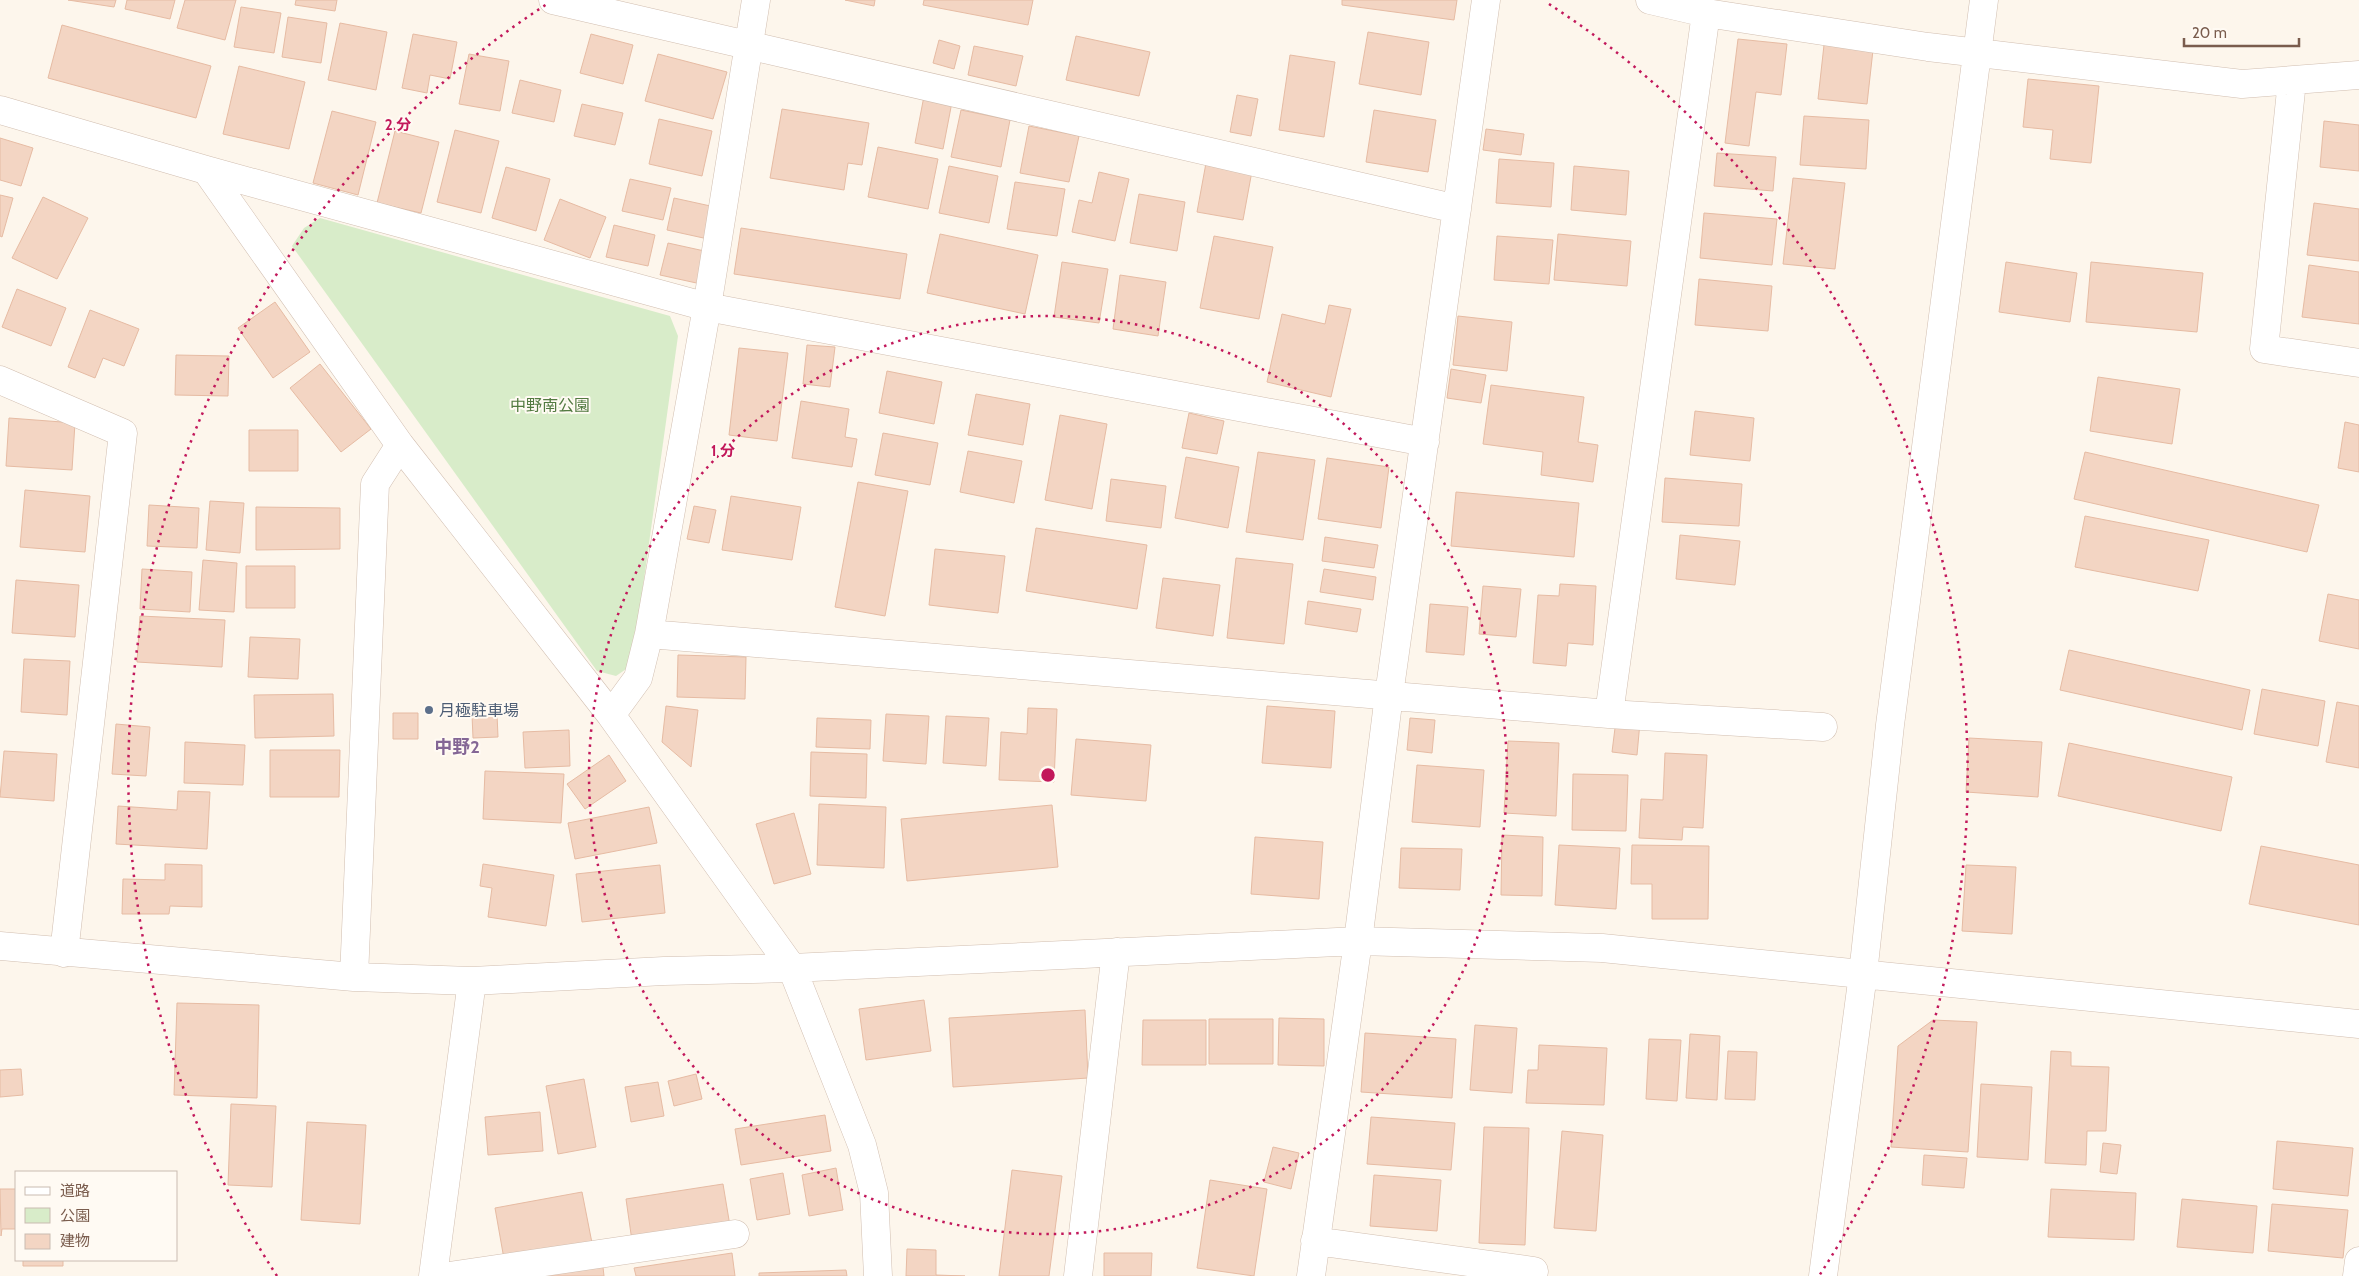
<svg xmlns="http://www.w3.org/2000/svg" width="2359" height="1276" font-family="Cabin,'Noto Sans JP',sans-serif">
  <style>
    .green { fill: #d8ecc9 }
    .building { fill: #f3d5c3; stroke: #e6bba3 }
    .lines { fill: none; stroke-linecap: round; stroke-linejoin: round }
    .minor-casing { stroke: #d1beb0; stroke-width: 29 }
    .minor { stroke: #fff; stroke-width: 28 }
    .ring { fill: none; stroke: #c2185b; stroke-width: 2.5; stroke-dasharray: 2.5 5 }
    .service-dot { fill: #5c6f8a; stroke: #fffaf3; stroke-width: 2 }
    .labels { text-anchor: middle; stroke-width: 4; stroke-linejoin: round; paint-order: stroke }
    .park-label { font-size: 16px; fill: #537a41; stroke: #fffaf3 }
    .service-label { font-size: 16px; fill: #4e5e75; stroke: #fffaf3; text-anchor: start }
    .neighbourhood-label { font-size: 18px; font-weight: bold; fill: #846695; stroke: #fffaf3 }
    .centre { fill: #c2185b; stroke: #fffaf3; stroke-width: 2.5 }
    .ring-label { font-size: 15px; text-anchor: middle; font-weight: bold; fill: #c2185b; stroke: #fffaf3; stroke-width: 4; stroke-linejoin: round; paint-order: stroke }
  </style>
  <rect width="100%" height="100%" fill="#fdf6ec"/>
  <!-- green -->
  <path class="green" d="M320,218l350,98 8,20 -46,329 -16,11 -19,-5 -305,-425 12,-18z"/>
  <!-- building -->
  <path class="building" d="M68,0h48l-2,7z
    M127,0h48l-5,19 -45,-10z
    M185,0h51l-11,40 -48,-12z
    M296,0h41l-2,11 -40,-6z
    M845,0h30l-1,6z
    M924,0h109l-5,25 -105,-20z
    M1342,0h115l-3,20 -112,-15z
    M241,7l40,6 -7,40 -40,-6z
    M288,17l39,6 -6,40 -39,-6z
    M340,23l47,9 -11,58 -48,-10z
    M62,25l149,41 -15,52 -148,-40z
    M1368,32l61,10 -8,53 -62,-11z
    M413,34l44,8 -7,37 -20,-4 -3,18 -25,-5z
    M591,34l42,11 -10,39 -43,-11z
    M1076,36l74,16 -11,44 -73,-16z
    M1738,39l49,5 -6,51 -25,-3 -7,54 -24,-3z
    M939,40l21,6 -6,23 -21,-6z
    M1824,45l49,5 -6,54 -49,-5z
    M974,46l49,10 -7,30 -48,-11z
    M469,54l40,7 -9,50 -41,-7z
    M658,54l69,18 -14,47 -68,-18z
    M1290,55l45,7 -11,75 -45,-7z
    M239,66l66,16 -16,67 -66,-15z
    M2028,79l71,7 -8,77 -41,-4 3,-29 -30,-3z
    M520,80l41,10 -7,32 -42,-9z
    M1237,95l21,4 -7,37 -21,-4z
    M924,96l28,6 -9,47 -28,-6z
    M582,104l41,9 -8,32 -41,-9z
    M782,109l87,14 -7,42 -14,-2 -4,27 -74,-12z
    M961,110l49,10 -9,47 -50,-10z
    M1374,110l62,10 -8,52 -62,-10z
    M332,111l44,11 -18,73 -45,-12z
    M1804,116l65,4 -3,49 -66,-4z
    M659,119l53,12 -10,45 -53,-12z
    M2324,121l35,4v46l-39,-4z
    M1029,126l50,10 -10,46 -49,-9z
    M1486,129l38,5 -3,21 -38,-5z
    M455,130l44,11 -18,72 -44,-11z
    M395,131l44,11 -18,71 -44,-10z
    M0,138l33,10 -12,38 -21,-6z
    M878,147l60,12 -10,50 -60,-12z
    M1717,153l59,4 -3,34 -59,-5z
    M1499,159l55,4 -3,44 -55,-4z
    M1206,163l46,8 -9,49 -46,-8z
    M949,166l49,10 -9,47 -50,-10z
    M1574,166l55,5 -3,44 -55,-5z
    M506,167l44,12 -14,52 -44,-13z
    M1099,172l30,7 -14,62 -43,-9 7,-32 13,3z
    M1793,178l52,5 -10,86 -52,-5z
    M630,179l41,9 -8,32 -41,-9z
    M1015,182l50,7 -8,47 -50,-7z
    M1139,194l46,8 -8,49 -47,-8z
    M0,195l13,3 -11,39 -2,-1z
    M43,197l45,21 -31,61 -45,-21z
    M674,198l41,9 -7,32 -41,-9z
    M560,199l46,18 -16,41 -46,-18z
    M2314,203l45,6v52l-52,-6z
    M1704,213l73,6 -5,46 -72,-7z
    M614,225l41,10 -7,31 -42,-9z
    M741,228l166,26 -7,45 -166,-25z
    M940,234l98,21 -13,59 -98,-21z
    M1558,234l73,7 -4,45 -73,-6z
    M1214,236l59,11 -14,72 -59,-11z
    M1497,236l56,4 -4,44 -55,-4z
    M668,243l41,9 -8,32 -41,-9z
    M1062,262l46,7 -9,54 -45,-6z
    M2006,262l71,11 -7,49 -71,-10z
    M2091,262l112,11 -6,59 -111,-10z
    M2309,265l50,7v52l-57,-7z
    M1120,275l46,7 -8,54 -45,-7z
    M1699,279l73,7 -4,45 -73,-6z
    M17,289l49,19 -15,38 -49,-19z
    M275,302l35,50 -37,26 -35,-50z
    M1329,305l22,4 -20,88 -64,-15 15,-68 43,10z
    M90,310l49,19 -15,37 -21,-8 -8,20 -27,-11z
    M1458,316l54,6 -5,49 -54,-6z
    M807,345l28,2 -5,40 -27,-3z
    M739,348l49,5 -11,88 -48,-6z
    M176,355l53,1 -1,40 -53,-1z
    M320,364l51,65 -30,23 -51,-64z
    M1451,369l35,6 -5,28 -34,-5z
    M887,371l55,11 -8,42 -55,-11z
    M2098,377l82,12 -8,55 -82,-13z
    M1491,385l93,12 -6,45 20,3 -5,37 -52,-7 2,-23 -60,-8z
    M976,394l54,10 -7,41 -55,-10z
    M801,401l48,8 -4,28 12,2 -5,28 -60,-9z
    M1695,411l59,7 -4,43 -60,-6z
    M1189,413l35,8 -7,33 -35,-6z
    M1060,415l47,9 -15,85 -47,-9z
    M9,418l66,5 -3,47 -66,-4z
    M2345,422l14,3v47l-21,-4z
    M249,430h49v41h-49z
    M883,433l55,10 -8,42 -55,-10z
    M968,451l54,10 -8,42 -54,-11z
    M1258,452l57,8 -12,80 -57,-8z
    M2085,452l234,53 -12,47 -233,-53z
    M1186,457l53,10 -11,61 -53,-10z
    M1327,458l62,9 -8,61 -63,-9z
    M1665,478l77,6 -3,42 -77,-4z
    M1111,479l55,7 -5,42 -55,-7z
    M858,482l50,9 -23,125 -50,-9z
    M25,490l65,6 -5,56 -65,-5z
    M1456,492l123,11 -5,54 -123,-11z
    M731,496l70,11 -9,53 -70,-10z
    M210,501l34,2 -4,50 -34,-3z
    M149,505l50,3 -2,40 -50,-2z
    M694,506l22,4 -7,33 -22,-4z
    M256,507l84,1v41l-84,1z
    M2085,516l124,24 -11,51 -123,-24z
    M1036,528l111,17 -10,64 -111,-18z
    M1680,535l60,6 -5,44 -59,-6z
    M1325,537l53,8 -4,23 -52,-7z
    M935,549l70,7 -7,57 -69,-8z
    M1236,558l57,6 -9,80 -57,-6z
    M203,560l34,3 -3,49 -35,-2z
    M246,566h49v42h-49z
    M142,569l50,3 -2,40 -50,-3z
    M1324,569l52,8 -3,23 -53,-8z
    M1163,578l57,7 -7,51 -57,-8z
    M16,580l63,5 -4,52 -63,-4z
    M1560,584l36,2 -3,59 -25,-2 -2,23 -33,-3 5,-68 21,1z
    M1483,586l38,3 -5,48 -37,-3z
    M2328,594l31,6v49l-40,-8z
    M1308,601l53,8 -4,23 -52,-8z
    M1430,604l38,3 -4,48 -38,-3z
    M140,616l85,4 -3,47 -85,-5z
    M250,637l50,2 -2,40 -50,-2z
    M2069,650l181,40 -8,40 -182,-40z
    M678,655l68,2 -1,42 -68,-2z
    M24,659l46,2 -3,54 -46,-3z
    M2262,689l63,12 -7,45 -64,-12z
    M333,694l1,42 -79,2 -1,-43z
    M2337,702l22,4v62l-33,-6z
    M666,706l32,4 -7,57 -29,-25z
    M1267,706l68,5 -4,57 -69,-5z
    M1028,708l29,1 -3,73 -55,-2 2,-48 26,2z
    M393,713h25v26h-25z
    M497,714l1,23 -25,1 -1,-23z
    M886,714l43,2 -3,48 -43,-3z
    M946,716l43,2 -3,48 -43,-3z
    M817,718l54,2 -1,29 -54,-2z
    M1410,718l25,2 -3,33 -25,-3z
    M1616,720l24,2 -3,33 -25,-3z
    M116,724l34,3 -4,49 -34,-2z
    M569,730l1,36 -45,2 -2,-36z
    M1969,738l73,4 -4,55 -72,-5z
    M1076,739l75,6 -5,56 -75,-6z
    M1508,741l51,2 -3,73 -52,-3z
    M185,742l60,3 -2,40 -59,-2z
    M2069,743l163,34 -11,54 -163,-35z
    M270,750h70l-1,47h-69z
    M4,751l53,3 -3,47 -54,-4z
    M811,752l56,2 -1,44 -56,-2z
    M1665,753l42,2 -4,73 -20,-1 -1,13 -43,-2 2,-39 22,1z
    M609,755l17,26 -41,28 -18,-25z
    M1417,765l67,5 -4,57 -68,-5z
    M485,771l79,3 -3,49 -78,-4z
    M1573,774l55,1 -2,56 -54,-1z
    M178,791l32,1 -3,57 -91,-5 2,-38 59,4z
    M819,804l67,3 -2,61 -67,-3z
    M1052,805l6,62 -151,14 -6,-62z
    M649,807l8,36 -82,16 -7,-36z
    M794,813l17,61 -37,10 -18,-60z
    M1502,835l41,2 -1,59 -41,-1z
    M1255,837l68,5 -4,57 -68,-5z
    M1559,845l61,3 -4,61 -61,-4z
    M1632,845l77,1 -1,73h-56v-35h-21z
    M2261,846l98,19v60l-110,-21z
    M1401,848l61,1 -2,41 -61,-2z
    M165,864l37,1v42l-32,-1 -1,8h-47l1,-35 42,1z
    M483,864l71,11 -8,51 -58,-9 4,-29 -12,-2z
    M660,865l5,48 -83,9 -6,-48z
    M1966,865l50,2 -4,67 -50,-3z
    M924,1000l7,51 -65,9 -7,-51z
    M177,1003l82,2 -2,93 -83,-3z
    M1085,1010l3,68 -135,9 -4,-69z
    M1279,1018l45,1v47l-46,-1z
    M1209,1019h64v45h-64z
    M1143,1020h63v45h-64z
    M1933,1020l44,2 -9,130 -77,-5 7,-101z
    M1475,1025l42,3 -5,65 -42,-3z
    M1365,1033l91,6 -4,59 -91,-6z
    M1690,1034l30,2 -3,64 -31,-2z
    M1649,1039l32,1 -4,61 -31,-2z
    M1539,1045l68,3 -3,57 -78,-2 2,-33h10z
    M1728,1051l29,1 -2,48 -30,-1z
    M2051,1051l20,1v14l38,1 -3,64h-19l-1,34 -41,-2z
    M21,1069l2,26 -23,2v-27z
    M696,1074l6,25 -28,7 -6,-25z
    M584,1079l12,68 -38,7 -12,-68z
    M658,1082l6,34 -33,6 -6,-35z
    M1981,1084l51,3 -4,73 -51,-3z
    M231,1104l45,2 -4,81 -44,-2z
    M540,1112l3,39 -55,4 -3,-38z
    M825,1115l6,36 -90,14 -6,-36z
    M1371,1117l84,6 -4,47 -84,-6z
    M307,1122l59,3 -6,99 -59,-4z
    M1484,1127l45,1 -4,117 -46,-2z
    M1562,1131l41,4 -7,96 -42,-3z
    M2277,1141l76,7 -5,48 -75,-7z
    M2103,1143l18,2 -4,29 -17,-2z
    M1273,1147l26,6 -8,36 -27,-7z
    M1924,1155l43,3 -3,30 -42,-3z
    M836,1168l7,42 -34,6 -7,-41z
    M1012,1170l50,6 -13,100h-50z
    M783,1173l7,41 -33,6 -7,-41z
    M1374,1175l67,5 -4,51 -67,-5z
    M1210,1180l57,9 -13,87 -57,-8z
    M723,1184l7,42 -98,15 -6,-42z
    M0,1189h16v40h-14l-1,7z
    M2051,1189l85,4 -2,47 -86,-3z
    M582,1192l10,51 -88,16 -9,-51z
    M2182,1199l75,7 -4,47 -76,-6z
    M2272,1204l76,6 -5,48 -75,-7z
    M907,1249l29,1v25l29,1h-59z
    M732,1253l3,23h-99l-2,-8z
    M1104,1253h48l-1,23h-47z
    M602,1258l2,18h-90z
    M23,1260h40v6h-40z
    M846,1270l1,6h-88v-3z"/>
  <g class="lines">
    <!-- minor casing -->
    <g class="minor-casing">
      <path id="minor" d="M553,0l904,209
        M1650,0l56,13 222,34 314,37 117,-9
        M2292,81l-28,268 95,14
        M0,110l206,60 501,137 718,135
        M206,170l194,275 211,270 181,253 70,177 12,48 4,83
        M0,380l123,53 -59,520
        M649,634l960,80 214,13
        M1609,714l97,-701
        M611,715l27,-37 11,-44 58,-327 49,-307
        M0,946l354,31 118,4 192,-10 128,-3 566,-27 244,7 757,76
        M354,977l21,-493 25,-39
        M1315,1241l219,30 -1,5
        M433,1276l39,-295
        M449,1276l286,-42
        M1078,1276l38,-324
        M1311,1276l47,-335 31,-246 97,-695
        M1823,1276l40,-302 27,-249 94,-725
        M2357,1276l2,-15"/>
    </g>
    <!-- minor -->
    <use href="#minor" class="minor"/>
  </g>
  <!-- distance rings -->
  <g class="ring">
    <circle cx="1048" cy="775" r="459"/>
    <path d="M277 1276A919 919 0 0 1 547 4M1549 4A919 919 0 0 1 1819 1276"/>
  </g>
  <!-- markers -->
  <circle class="service-dot" cx="429" cy="710" r="5"/>
  <g class="labels">
    <!-- park labels -->
    <g class="park-label">
      <text x="550" y="411">中野南公園</text>
    </g>
    <!-- service labels -->
    <g class="service-label">
      <text x="439" y="716">月極駐車場</text>
    </g>
    <!-- neighbourhood labels -->
    <g class="neighbourhood-label">
      <text x="457" y="753">中野2</text>
    </g>
  </g>
  <circle cx="1048" cy="775" r="8" class="centre"/>
  <g class="ring-label">
    <text x="398" y="130">2 分</text>
    <text x="723" y="456">1 分</text>
  </g>
  <!-- legend -->
  <rect x="15" y="1171" width="162" height="90" fill="#fffaf3" stroke="#cabbb1"/>
  <rect x="25" y="1187" width="25" height="8" fill="#ffffff" stroke="#cabbb1"/>
  <text x="60" y="1196" font-size="15" fill="#7a5c4d">道路</text>
  <rect x="25" y="1208" width="25" height="15" fill="#d8ecc9" stroke="#cabbb1"/>
  <text x="60" y="1221" font-size="15" fill="#7a5c4d">公園</text>
  <rect x="25" y="1234" width="25" height="15" fill="#f3d5c3" stroke="#cabbb1"/>
  <text x="60" y="1246" font-size="15" fill="#7a5c4d">建物</text>
  <!-- scale -->
  <path d="M2184 38v8h115v-8" fill="none" stroke="#7a5c4d" stroke-width="2.5"/>
  <text x="2192" y="38" font-size="15" fill="#7a5c4d" stroke="#fffaf3" stroke-width="4" paint-order="stroke">20 m</text>
</svg>
